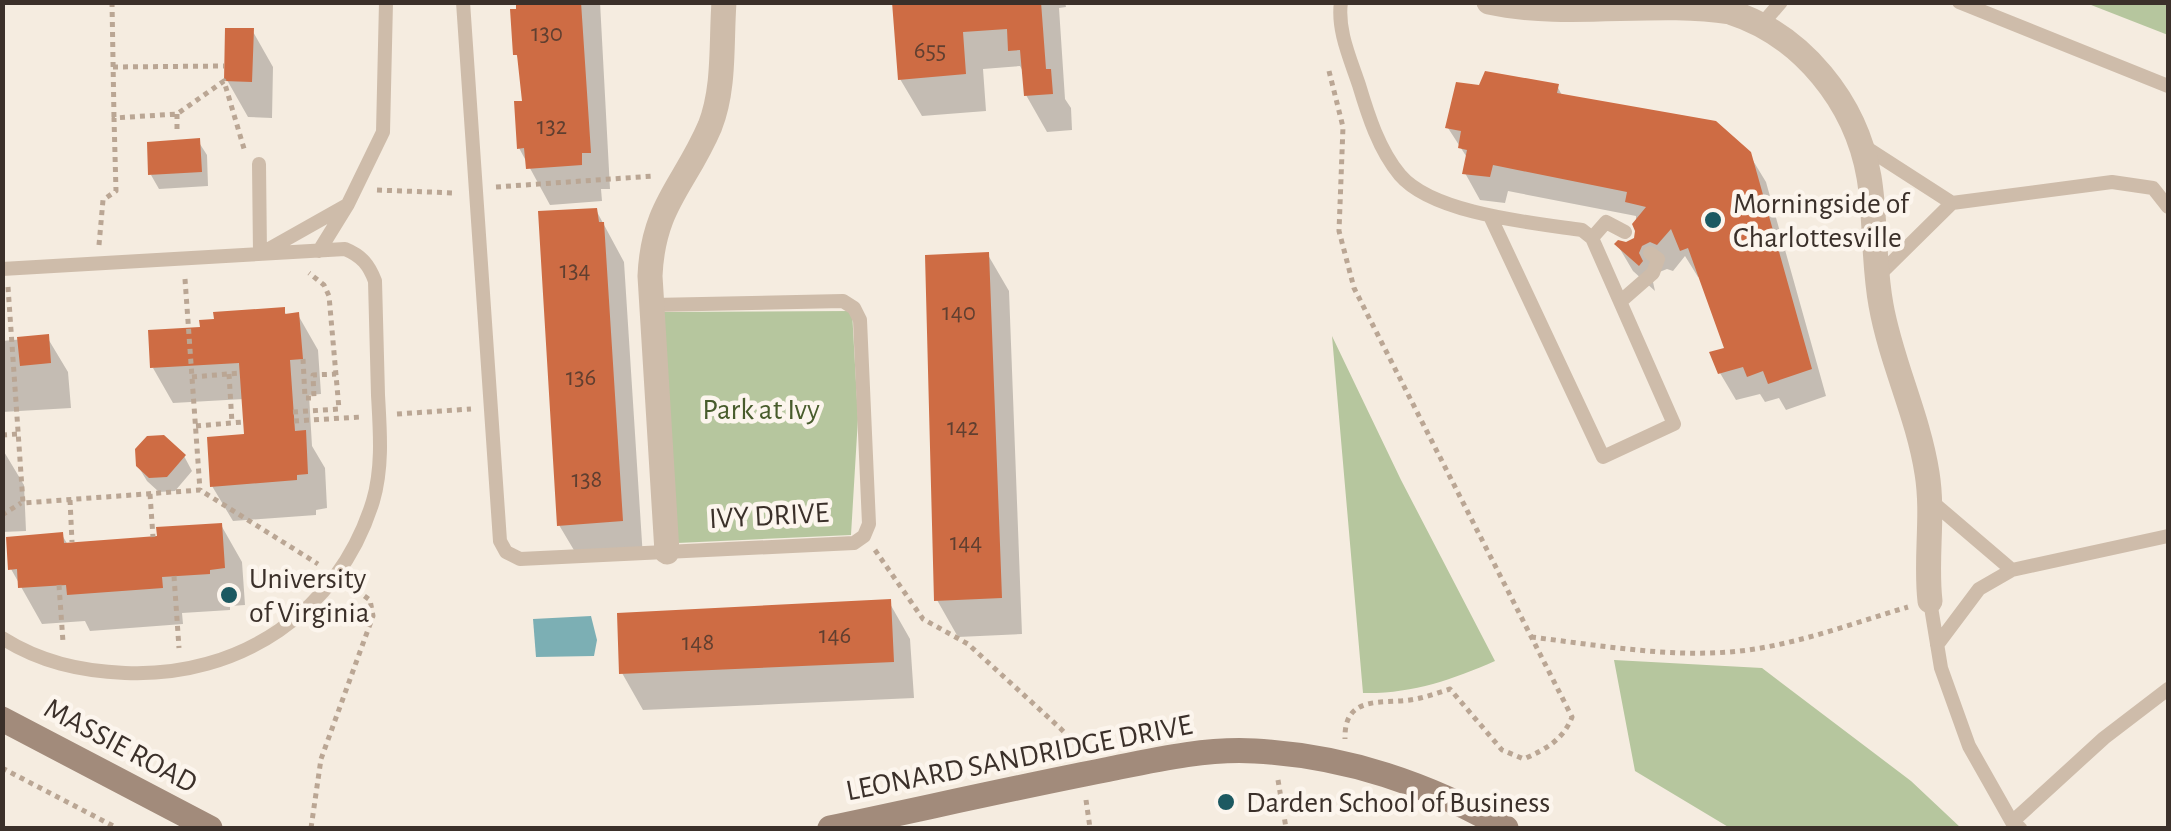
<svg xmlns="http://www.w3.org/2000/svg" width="2171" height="831" font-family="'Alegreya Sans',sans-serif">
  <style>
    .green { fill: #b6c69e }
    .water { fill: #7cafb4 }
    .shadow { fill: #0003 }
    .building { fill: #ce6c44 }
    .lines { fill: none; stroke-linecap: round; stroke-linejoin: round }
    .path { stroke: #baa694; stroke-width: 5; stroke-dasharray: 5 5; stroke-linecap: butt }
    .lane { stroke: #cebcaa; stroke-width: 14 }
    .street { stroke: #cebcaa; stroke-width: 25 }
    .secondary { stroke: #a28b7b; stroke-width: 25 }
    .poi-dot { fill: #1c5961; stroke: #fcf5ed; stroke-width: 4 }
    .labels { text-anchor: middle; stroke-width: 9; stroke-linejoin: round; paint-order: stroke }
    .number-label { font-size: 25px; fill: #603f30 }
    .poi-label { font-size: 30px; fill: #3b302a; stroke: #fcf5ed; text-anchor: start }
    .park-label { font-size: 30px; fill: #485c2c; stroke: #fcf5ed }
    .street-label { font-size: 30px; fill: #3b302a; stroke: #fcf5ed }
  </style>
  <rect width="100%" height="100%" fill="#f5ece0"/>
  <!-- green -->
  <path class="green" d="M2086,3h82v32z
    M852,311l6,107 -7,117 -174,8 -19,-231z
    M1332,336l69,144 94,181c-44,19 -83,33 -132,32z
    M1614,660l148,8 149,113 50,47h-231l-95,-57z"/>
  <!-- water -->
  <path class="water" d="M591,616l6,24 -3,16 -58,1 -3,-38z"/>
  <!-- shadow -->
  <path class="shadow" d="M518,2h82l10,187h-9l1,12 -52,4 -31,-57 6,-45 -4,-40 -5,-9z
    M895,2h170l1,5 -7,1 6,91 6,9 1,22 -25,2 -21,-37 -2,-22 -4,-7 -37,3 3,42 -64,5 -22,-37z
    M252,30l21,37 -1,51 -24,-1 -21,-37z
    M1557,86l6,11 186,57 17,28 60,214 -40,14 -7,-12 -14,4 -5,-8 -24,6 -16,-27 7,-24 -26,-73 -3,1 -13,-21 -12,15 -6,-2 -10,4 -4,9 2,9 -22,-20 -16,-27 10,1 9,-6v-23l-128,-25 -3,12 -25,-3 -15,-27 3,-14 -20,-31z
    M198,141l9,14 1,31 -49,3 -8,-14z
    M596,210l28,52 19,296 -62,4 -22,-37z
    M988,255l21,36 13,343 -64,3 -21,-37z
    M283,309l4,7 11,-1 20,35 3,44 -12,1 3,51 13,22 2,40 -11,2v5l-83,6 -21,-35 35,-49 -3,-38 -71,4 -20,-35 49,-38z
    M47,337l21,35 3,36 -69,4v-71z
    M3,450l21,35 2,46 -24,1z
    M184,456l8,15 -17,20 -16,1 -12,-11 -9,-15z
    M221,525l21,37 3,43 -15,1v4l-48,3 1,11 -93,7 -5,-10 -43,3 -31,-55 51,-34 6,10 92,-6z
    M889,602l21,37 4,59 -271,12 -21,-37z"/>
  <!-- building -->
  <path class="building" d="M516,2h65l10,151h-9v12l-56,4 -2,-21 -7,1 -3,-48h8l-5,-46h-4l-3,-46h6z
    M892,2h149l5,67h5l2,25 -29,2 -4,-46 -12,1 -1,-22 -44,3 3,42 -68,6z
    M225,28h29l-2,54 -28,-1z
    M1485,71l74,13 -2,9 159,28 35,31 61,217 -44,15 -5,-13 -16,6 -4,-10 -25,7 -9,-22 15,-4 -36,-100 -8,3 -9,-22 -14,16 -7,-3 -8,4 -3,7 4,8 -4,5 -25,-22 4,-4 8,2 8,-4 1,-7 -3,-7 14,-17 -21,-5 2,-10 -134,-27 -3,12 -28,-3 5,-24 -9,-2 3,-17 -16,-3 11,-46 23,3z
    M200,138l2,34 -54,3 -1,-33z
    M597,208l2,14h5l19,299 -66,5 -19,-315z
    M989,252l13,346 -68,3 -9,-346z
    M285,307v7l14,-2 4,47 -13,1 5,71 11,-1 2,44 -11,1v5l-87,7 -3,-50 37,-3 -5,-71 -89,5 -2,-38 52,-3 -1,-7 15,-1 -1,-7z
    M49,334l2,29 -31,3 -3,-29z
    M164,435l22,20 -19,22 -18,1 -13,-12 -1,-17 12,-13z
    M222,523l3,45 -15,2v4l-48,3 1,11 -96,7 -1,-10 -48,3 -1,-19 -9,1 -2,-33 57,-5 1,11 93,-7 -1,-9z
    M891,599l3,63 -275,12 -2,-61z"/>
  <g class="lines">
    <!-- path -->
    <path class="path" d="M112,2l2,116
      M113,67l111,-1
      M1329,71l14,56 -4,104 15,57 218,429c-9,23 -26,32 -48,42l-22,-9 -52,-61c-13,4 -26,9 -40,11 -30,4 -66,-5 -65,39
      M177,114v19
      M496,187l158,-11
      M377,190l78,3
      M99,245l4,-45 13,-9 -2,-73 63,-4 47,-33 21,71
      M185,279l15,211
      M8,287l15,216 177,-13 118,74
      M303,359l2,39h9l-1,-23 23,-1
      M229,374l3,49
      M192,377l48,-4
      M293,412l46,-3 -10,-113 -5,-11 -15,-12
      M397,414l74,-5
      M294,421l67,-4
      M196,426l47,-4
      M2,435l16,-1
      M150,494l3,43
      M70,500l2,42
      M2,515l19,-12
      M875,550l48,69 45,25 92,84 16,16 1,6
      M174,576l5,72
      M59,585l4,57
      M1531,637c66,8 133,20 199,15 61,-5 120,-28 178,-45
      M2,768l115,60
      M1278,780l8,48
      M1086,800l4,28
      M311,828l10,-69 52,-143 -3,-16 -18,-13"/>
    <!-- lane -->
    <path class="lane" d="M463,2l37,539 6,11 14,7 334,-16 10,-7 5,-12 -9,-204 -6,-12 -11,-7 -191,4
      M1341,2c-4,28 9,56 18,83 9,30 20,65 41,90 33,39 134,48 182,55l10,8 82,186 -71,33 -113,-241
      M1959,2l209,84
      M1762,24l19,-22
      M1862,145l90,58 160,-21 41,6 15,19
      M259,164l1,90 87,-49
      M1592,238l14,-16 19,10
      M319,251l29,-47 35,-72 3,-130
      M2,269l343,-20c17,7 24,16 30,32 1,38 2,76 3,114 2,36 5,72 -5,106 -34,111 -134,177 -248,172 -45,-2 -85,-11 -123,-35
      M1878,276l74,-73
      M1621,301l32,-28 5,-14 -8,-6
      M1930,500l82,70
      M1930,601l11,67 28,78 43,76 8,6
      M1937,645l42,-56 33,-19 156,-34
      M2012,822l92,-84 64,-49"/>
    <!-- street -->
    <path class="street" d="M1489,2c77,17 166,-2 241,10 72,23 126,90 139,165 7,42 4,85 12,128 10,57 37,110 46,168 7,43 -2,86 3,128
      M667,552l-17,-276c3,-71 35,-91 60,-150 15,-38 11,-83 14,-124"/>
    <!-- secondary -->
    <path class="secondary" d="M2,719l208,109
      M830,828c91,-19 183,-40 275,-58 49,-10 100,-22 150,-19 92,5 172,33 251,77"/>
  </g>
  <!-- markers -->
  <g class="poi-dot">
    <circle cx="1713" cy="220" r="10"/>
    <circle cx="229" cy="595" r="10"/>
    <circle cx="1226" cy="802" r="10"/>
  </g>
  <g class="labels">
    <!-- number labels -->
    <g class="number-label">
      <text x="547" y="41">130</text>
      <text x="930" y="58">655</text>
      <text x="552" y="134">132</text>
      <text x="575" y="278">134</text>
      <text x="959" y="320">140</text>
      <text x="581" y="385">136</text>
      <text x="963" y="435">142</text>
      <text x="587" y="487">138</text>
      <text x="966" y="550">144</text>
      <text x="835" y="643">146</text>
      <text x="698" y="650">148</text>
    </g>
    <!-- poi labels -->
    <g class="poi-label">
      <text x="1733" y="213">Morningside of<tspan x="1733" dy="34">Charlottesville</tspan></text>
      <text x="249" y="588">University<tspan x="249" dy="34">of Virginia</tspan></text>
      <text x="1246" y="812">Darden School of Business</text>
    </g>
    <!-- park labels -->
    <g class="park-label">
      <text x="761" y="419">Park at Ivy</text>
    </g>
    <!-- street labels -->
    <g class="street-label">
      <text transform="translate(769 515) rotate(-3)" y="10">IVY DRIVE</text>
      <text transform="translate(121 745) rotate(28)" y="10">MASSIE ROAD</text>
      <text transform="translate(1019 757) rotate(-11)" y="10">LEONARD SANDRIDGE DRIVE</text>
    </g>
  </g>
  <!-- border -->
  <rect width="2171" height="831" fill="none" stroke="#3b302a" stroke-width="10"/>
</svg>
